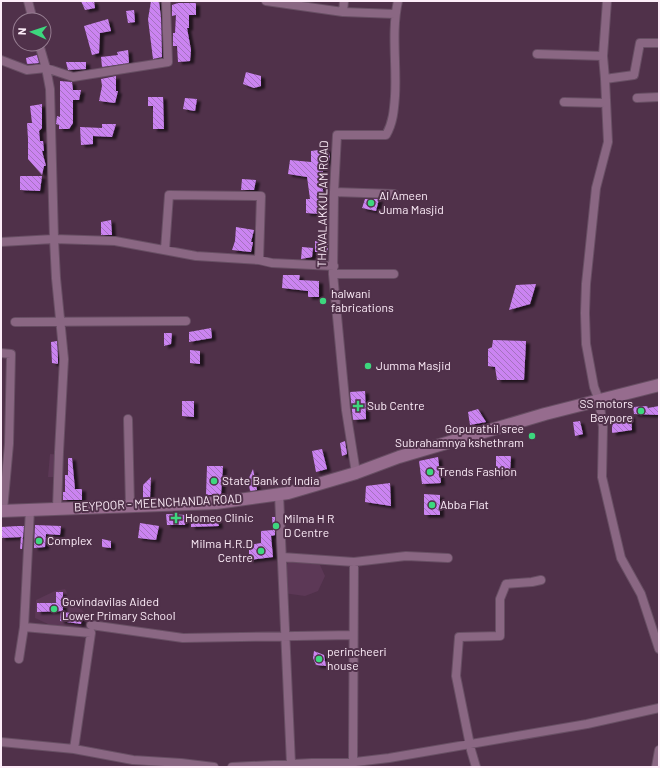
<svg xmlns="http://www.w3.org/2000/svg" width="660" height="768" font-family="Barlow,sans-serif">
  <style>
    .built { fill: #5c3856 }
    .building { fill: url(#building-back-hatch); filter: url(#shadow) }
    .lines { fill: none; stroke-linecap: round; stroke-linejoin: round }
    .street-casing { stroke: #684f64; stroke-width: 10 }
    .secondary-casing { stroke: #684f64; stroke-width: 14 }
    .street { stroke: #8a6783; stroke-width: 8 }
    .secondary { stroke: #966c8e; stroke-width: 12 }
    .poi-dot { fill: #3dd77e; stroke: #50314a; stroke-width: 1.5 }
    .labels { text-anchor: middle; stroke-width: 4; stroke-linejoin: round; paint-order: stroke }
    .poi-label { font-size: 12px; fill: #fdedf9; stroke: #50314a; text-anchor: start }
    .street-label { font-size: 12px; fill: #fdedf9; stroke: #50314a }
  </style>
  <defs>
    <pattern id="building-back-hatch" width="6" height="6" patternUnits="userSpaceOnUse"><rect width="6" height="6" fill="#cb84f1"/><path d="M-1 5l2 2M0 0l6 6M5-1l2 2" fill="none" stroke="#a572bf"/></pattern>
    <filter id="shadow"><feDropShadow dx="4" dy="2.5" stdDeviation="1" flood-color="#0009"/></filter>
  </defs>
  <rect width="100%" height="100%" fill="#50314a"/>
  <!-- built -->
  <path class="built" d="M50,454l13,1 -1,22h-14z
    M290,560l30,5 5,11 -7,15 -13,5 -22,-3 2,-26z
    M65,589l8,16 9,5 5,5 -3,9 -5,5 -31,-5 -13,-6 1,-18 19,-9z"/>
  <!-- building -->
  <path class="building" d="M81,1h13l1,7 -10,2z
    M151,1h8l2,17 1,39 -9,2 -5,-40z
    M178,3h18v12h-7v13h-2l4,22 -1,11 -12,1 -1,-16h-4v-13h2l1,-18 -4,1v-11z
    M134,10l1,12 -7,1 -2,-12z
    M108,19l3,12 -11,2 -1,20 -7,2 -8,-29z
    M128,50l1,13 -27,4 -1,-10 17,-2 -1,-3z
    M37,55l2,8 -12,1 -1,-6z
    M66,62h20v7l-18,1z
    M246,72l15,4v10l-7,2 -11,-4z
    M116,76v15h2l-3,12 -16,-2 3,-15 -1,-7z
    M60,81l12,1 1,8h8l-2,10h-6v23l-4,6h-10v-4l-3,-1 1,-8 3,1z
    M148,97h15l1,32h-11v-23h-5z
    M185,98l12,1 -2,12 -12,-2z
    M42,104v24l-3,3 1,10h3l1,10h-2l4,15h-2l-2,9 -14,-16v-20l-1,-16h5l-2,-17z
    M102,124h14l-4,13 -19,-1v8l-12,1 -1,-18 22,1z
    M326,149l4,6v2l-2,6h-5v15h-2l3,18 -3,-1 -1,19 -14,-1v-14h4l-3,-22 -19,-3 2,-14 21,2v-11z
    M20,176h22l-2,15 -20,-1z
    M242,179l14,1 -2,10h-13z
    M365,199h14l-3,12 -14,-3z
    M111,220l1,15h-11v-13z
    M236,227l18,3 -3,12h2l-2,10 -19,-2 3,-9z
    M315,241l13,2v9h-13z
    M302,247l11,1 -1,9 -11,2z
    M283,275h17l-1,5 20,1v16h-11v-6l-26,-3z
    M536,284l-6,20 -21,6 7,-25z
    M211,328l1,10 -23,4v-10z
    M164,333h8l-1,11 -7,2z
    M493,340l33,1 -2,39h-27l-2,-13 -7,-1v-17l4,-2z
    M57,341l1,18v5l-6,-1 -1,-21z
    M190,350l10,1v13l-10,-1z
    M365,391l1,28 -13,1 -3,-28z
    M182,401h12v16l-12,-1z
    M647,406l1,2 11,-2v9l-25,-1 -1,-7z
    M478,409l8,13 -16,3 -2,-13z
    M631,415l1,15 -20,3v-15z
    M580,421l3,13 -8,2 -2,-14z
    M345,441l2,13 -5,2 -2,-13z
    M322,449l5,20 -11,3 -4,-21z
    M496,456h15l-1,16 -14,4z
    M438,457l3,26 -19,1 -3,-23z
    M68,458h4l3,31h7v11h-19v-8h2v-17h3z
    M207,466h16l-2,29h-15z
    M253,469l4,21 -7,1 -2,-11z
    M151,477l-1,21h-7v-13z
    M390,483l1,23 -26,-4 1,-16z
    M424,494l16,1v20h-16z
    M166,514l20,1 -1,10h-18z
    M217,517l2,9 -28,1v-7h13z
    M272,517h3v18l-4,1 2,21 -24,3v-15l12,-2v-12l12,-1z
    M140,523l19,3 -3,14 -18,-2z
    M35,525l26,1 -1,9 -14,-1 -1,13 -11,1z
    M18,526h6l-2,23h-2l1,-12 -20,1v-11z
    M102,539l9,2v7l-9,-1z
    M56,592h7v19l-26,1v-9h19z
    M61,612l21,2 -1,10 -21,-3z
    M314,651l10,4 2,11 -10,-1 -3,-7z"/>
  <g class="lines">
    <!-- street casing -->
    <g class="street-casing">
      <path id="street" d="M28,1l5,19
        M266,1l77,11 52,2
        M343,12l1,-11
        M659,43h-19l-6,32 -29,4 3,63 -12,46 -10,96 -1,29 1,31 8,43 5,13 4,27 -1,50 19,81 20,36 18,55
        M39,44l7,24 4,21 4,150 2,39 8,81 -5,93 -2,57
        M537,54l66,2
        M1,60l26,10 19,-2 27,9 95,-15 -2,-61
        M605,79l-2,-23 4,-55
        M637,98l22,-1
        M564,102l42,1
        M334,192l60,2
        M1,242l53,-3 61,2 81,15 63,4 13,3 62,3
        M165,250l4,-55 92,1 -2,64
        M333,274h61
        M15,322l171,-1
        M1,353l10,1 -2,90 -6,66
        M128,419l2,87
        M356,473l-10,-63 -13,-136 1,-82 3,-57h49c7,-12 8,-25 9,-39 2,-31 -4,-64 3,-95
        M279,494l12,270
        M30,509l-6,118 67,6 -17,116 59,11 48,3 33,4
        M282,557l72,5 52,-6 42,2
        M91,625l92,13 170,-3
        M19,659l5,-32
        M1,742l73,7
        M353,762l1,-200
        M232,767l80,-4h35l42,-5 198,-34 72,-16
        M476,767l-5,-17 -15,-74 3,-39 41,-1v-37l6,-15 26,-2 9,-2
        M656,767l3,-17"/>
    </g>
    <!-- secondary casing -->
    <g class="secondary-casing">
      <path id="secondary" d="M1,511l215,-8 72,-10 68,-20 43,-16 146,-43 114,-29"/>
    </g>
    <!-- street -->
    <use href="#street" class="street"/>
    <!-- secondary -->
    <use href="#secondary" class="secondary"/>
  </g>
  <!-- markers -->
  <g class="poi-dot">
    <circle cx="371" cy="203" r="4"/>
    <circle cx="323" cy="301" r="4"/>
    <circle cx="368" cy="366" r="4"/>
    <path d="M356 400h4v4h4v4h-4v4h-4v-4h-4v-4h4z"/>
    <circle cx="641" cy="411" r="4"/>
    <circle cx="532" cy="436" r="4"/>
    <circle cx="430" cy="472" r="4"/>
    <circle cx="214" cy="481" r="4"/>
    <circle cx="432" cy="505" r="4"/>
    <path d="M174 512h4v4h4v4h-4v4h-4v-4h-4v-4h4z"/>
    <circle cx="276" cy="526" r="4"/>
    <circle cx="39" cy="541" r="4"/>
    <circle cx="261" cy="551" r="4"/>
    <circle cx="54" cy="609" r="4"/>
    <circle cx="319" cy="659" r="4"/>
  </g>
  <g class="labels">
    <!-- poi labels -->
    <g class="poi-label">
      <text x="379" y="200">Al Ameen<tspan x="379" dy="14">Juma Masjid</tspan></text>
      <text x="331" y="298">halwani<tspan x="331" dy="14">fabrications</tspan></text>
      <text x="376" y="370">Jumma Masjid</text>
      <text x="633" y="408" text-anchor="end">SS motors<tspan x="633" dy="14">Beypore</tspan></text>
      <text x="367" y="410">Sub Centre</text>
      <text x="524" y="433" text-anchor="end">Gopurathil sree<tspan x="524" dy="14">Subrahamnya kshethram</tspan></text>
      <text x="438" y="476">Trends Fashion</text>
      <text x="222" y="485">State Bank of India</text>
      <text x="440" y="509">Abba Flat</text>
      <text x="185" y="522">Homeo Clinic</text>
      <text x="284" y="523">Milma H R<tspan x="284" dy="14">D Centre</tspan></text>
      <text x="47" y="545">Complex</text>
      <text x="253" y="548" text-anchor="end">Milma H.R.D<tspan x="253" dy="14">Centre</tspan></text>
      <text x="62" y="606">Govindavilas Aided<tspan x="62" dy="14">Lower Primary School</tspan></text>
      <text x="327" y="656">perincheeri<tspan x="327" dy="14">house</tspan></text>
    </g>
    <!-- street labels -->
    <g class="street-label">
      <text transform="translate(323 204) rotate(-89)" y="4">THAVALAKKULAM ROAD</text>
      <text transform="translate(158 503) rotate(-3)" y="4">BEYPOOR - MEENCHANDA ROAD</text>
    </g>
  </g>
  <!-- border -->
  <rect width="660" height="768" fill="none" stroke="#fdedf9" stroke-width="4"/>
  <!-- north arrow -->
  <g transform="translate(32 32) rotate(273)"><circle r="19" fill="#50314a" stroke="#957c90"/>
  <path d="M0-3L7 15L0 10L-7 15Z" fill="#3dd77e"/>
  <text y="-6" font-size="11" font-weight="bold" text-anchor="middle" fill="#fdedf9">N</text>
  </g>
</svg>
